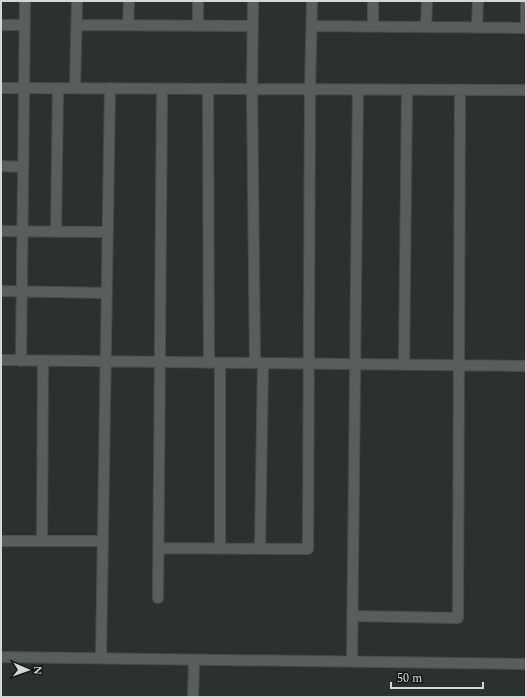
<svg xmlns="http://www.w3.org/2000/svg" width="527" height="698" font-family="Spectral,serif">
  <style>
    .lines { fill: none; stroke-linecap: round; stroke-linejoin: round }
    .minor-casing { stroke: #494e4d; stroke-width: 12 }
    .minor { stroke: #585e5e; stroke-width: 10 }
  </style>
  <rect width="100%" height="100%" fill="#2b3130"/>
  <g class="lines">
    <!-- minor casing -->
    <g class="minor-casing">
      <path id="minor" d="M253,1l-1,88 3,274
        M1,25h23
        M77,25l176,1
        M128,25l1,-24
        M198,25v-24
        M312,26l214,2
        M373,26v-25
        M426,27l1,-26
        M477,27l1,-26
        M526,28v-27
        M1,88l525,2
        M75,88l2,-87
        M208,89l1,274
        M1,166l21,1
        M1,231l107,1
        M56,232l2,-144
        M1,291l105,2
        M1,360l525,6
        M21,361l4,-360
        M220,363v185
        M404,365l3,-275
        M1,541h102
        M42,541l1,-180
        M158,548l150,1 2,-460 2,-88
        M260,548l3,-185
        M158,598l4,-509
        M352,616l106,2 2,-528
        M1,657l525,7
        M101,658l9,-570
        M352,662l6,-572
        M193,697l1,-37"/>
    </g>
    <!-- minor -->
    <use href="#minor" class="minor"/>
  </g>
  <!-- border -->
  <rect width="527" height="698" fill="none" stroke="#d3d7d7" stroke-width="4"/>
  <!-- north arrow -->
  <g transform="translate(28 670) rotate(92)" stroke="#151818" stroke-width="3" paint-order="stroke">
  <path d="M0-3L7 15L0 10L-7 15Z" fill="#d3d7d7"/>
  <text y="-6" font-size="11" font-weight="bold" text-anchor="middle" fill="#d3d7d7">N</text>
  </g>
  <!-- scale -->
  <path d="M391 682v6h92v-6" fill="none" stroke="#d3d7d7" stroke-width="2"/>
  <text x="397" y="682" font-size="12" fill="#d3d7d7" stroke="#151818" stroke-width="3" paint-order="stroke">50 m</text>
</svg>
